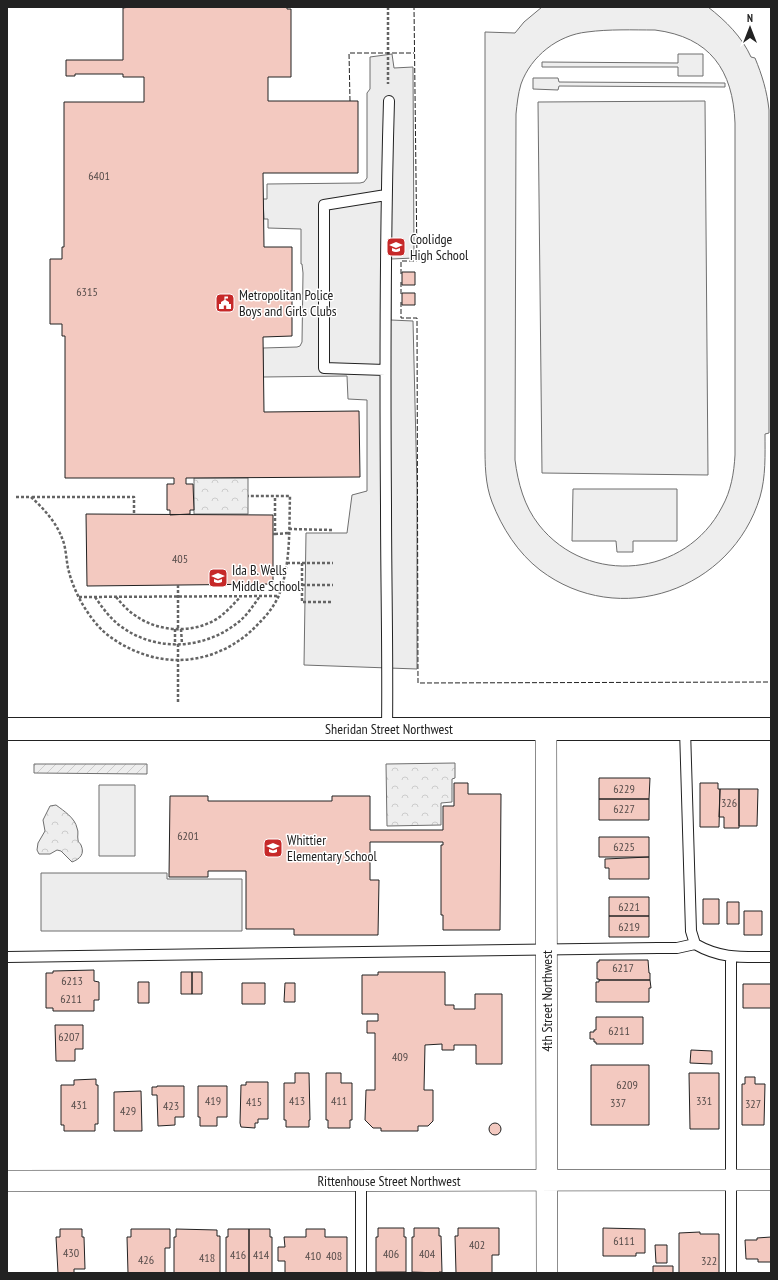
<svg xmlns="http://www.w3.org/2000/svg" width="778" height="1280" font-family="'PT Sans Narrow',sans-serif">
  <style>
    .grass { fill: #eee; stroke: #6f6f6f; fill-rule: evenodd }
    .park { fill: url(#park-crowns); stroke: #6f6f6f }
    .garden { fill: url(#garden-furrows); stroke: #6f6f6f }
    .parking { fill: #ededed; stroke: #6f6f6f }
    .building { fill: #f3c9c0; stroke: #222 }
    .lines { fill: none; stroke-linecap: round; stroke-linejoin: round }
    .service-casing { stroke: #222; stroke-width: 12 }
    .minor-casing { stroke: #222; stroke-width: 22 }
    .tertiary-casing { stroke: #222; stroke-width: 24 }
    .path { stroke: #646464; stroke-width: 2.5; stroke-dasharray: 3 2; stroke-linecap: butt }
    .service { stroke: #fff; stroke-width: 10 }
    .minor { stroke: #fff; stroke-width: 21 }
    .tertiary { stroke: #fff; stroke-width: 22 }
    .fence { stroke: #222; stroke-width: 1; stroke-dasharray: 5 2; stroke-linecap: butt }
    .labels { text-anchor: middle; stroke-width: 3; stroke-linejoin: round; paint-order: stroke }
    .number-label { font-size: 12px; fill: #564c4a }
    .poi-label { font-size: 14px; fill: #222; stroke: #fff; text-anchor: start }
    .street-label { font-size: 14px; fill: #222; stroke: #fff }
  </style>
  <defs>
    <pattern id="park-crowns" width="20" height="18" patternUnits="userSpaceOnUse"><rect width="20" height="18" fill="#eee"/><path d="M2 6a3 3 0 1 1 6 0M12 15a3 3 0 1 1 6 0" fill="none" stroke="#ccc"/></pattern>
    <pattern id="garden-furrows" width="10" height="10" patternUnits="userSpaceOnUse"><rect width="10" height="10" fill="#eee"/><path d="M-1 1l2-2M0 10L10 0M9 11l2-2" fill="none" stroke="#ccc"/></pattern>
  </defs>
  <rect width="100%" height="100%" fill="#fff"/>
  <!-- grass -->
  <path class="grass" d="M542,7h166c18,14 34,30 43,50l4,1c7,17 12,33 14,52v323l-4,1c0,21 1,42 -5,63 -28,93 -141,133 -220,73 -22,-17 -38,-42 -48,-68 -7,-18 -7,-38 -7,-57v-413l30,1 9,-11zM655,30c55,7 78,40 80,93v332c-1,18 -4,36 -13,52 -36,70 -134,80 -183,18 -15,-19 -21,-42 -24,-65l1,-346c1,-10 2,-20 5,-30 10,-28 37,-49 66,-52 22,-3 46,-2 68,-2z
    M678,54h25v22h-25v-9h-136v-5l136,1z
    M533,78h25l1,4 166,1v4l-166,-1 -1,4 -25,-1z
    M705,101l3,374 -166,-2 -4,-371z
    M573,489h104v52h-44v11h-16l-1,-11h-44z
    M99,785h36v71h-36z"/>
  <!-- park -->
  <path class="park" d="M194,478h54v36h-54z
    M455,763v15l-3,1v23l-11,1v22l-54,1 -1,-62z
    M56,805c8,6 19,13 21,23 2,4 0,8 1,12 0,2 2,3 3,5 4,9 -1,14 -9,17l-11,-11 -4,-1 -7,4h-11l-2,-4 1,-7 7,-12 -2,-11 7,-14z"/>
  <!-- garden -->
  <path class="garden" d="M34,764h113v10l-113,-1z"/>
  <!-- parking -->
  <path class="parking" d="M392,54l2,14 19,-1 1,191 -23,1v61l22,1 4,165v183l-113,-4 2,-132h41l5,-38 15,-4v-91l-19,-1 -1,-23 -84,1v-29l34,-1 3,-1 2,-4 1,-69 -1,-9h-1v-35l-33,-1v-9h-4l-1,-20h4v-15l93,-1 4,-1 3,-4v-85l3,-4v-32z
    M41,873h126v6h75v52h-201z"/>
  <!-- building -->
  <path class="building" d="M129,7h158v2h4v68h-23v24h90v72h-95l1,74h28v89l-29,1 1,75 95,-1 1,66 -174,1v6h7l1,26h-4v4l-20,1v-5h-3v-26h7v-6h-109v-142h-3v-12h-12v-65h12v-12h2v-145h80v-25h-21v-3h-48v2h-9v-16h57v-52z
    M402,272h13v13h-13z
    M402,293h13v12h-13z
    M86,514l187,1v69l-186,2z
    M599,778h51l-1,21h-50z
    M454,783h14v11h33l-1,136h-57v-15h-2v-70h2v-3h-73v38h9l-1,55h-84v-6h-48v-58h-38v6h-39l1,-81h38v5h124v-5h38v34h73v-24h11z
    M700,783h18v6h2l-1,38h-19z
    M720,789h19v39h-15v-11h-5z
    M739,789h19l-1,37h-18z
    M599,799h50v21h-50z
    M599,837h50v20h-50z
    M649,857v22h-40v-11h-4v-9z
    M609,897h40v19h-40z
    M703,899h16v25h-16z
    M727,902h12v22h-12z
    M744,911h18v24h-18z
    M609,916h40v21h-40z
    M599,960h49l1,13h1v7h-51v-1h-2v-17h2z
    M94,970v11l5,1v18h-5v11h-41v-3h-7v-35h7v-2z
    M181,972h11v22h-11z
    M192,972h10v22h-10z
    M378,972h67v33h9v4h21v-15h27v70h-26v-19h-22v5h-12v-6l-17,1 -1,45h9v31l-5,5h-10v5h-37v-3h-8l-8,-8 1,-30h9v-57h-8v-12h11v-7h-16v-39h16z
    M599,980h51l1,8h-2v14h-53v-20h3z
    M138,982h11v21h-11z
    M242,983h23v21h-23z
    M285,983h10v19h-11z
    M743,984h28v24h-28z
    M596,1017h47v27h-47v-2h-2v-3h-4v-7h4v-2h2z
    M55,1025h28v24h-8v12h-19z
    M691,1050l21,1v13l-22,-1z
    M591,1065h58v60h-58z
    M295,1073h14l1,47h-1v7h-23v-7h-2v-37h11z
    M326,1073h15v10h11v37h-2v8h-22v-8h-2z
    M689,1073h30v56h-29z
    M745,1077h10v7h10l-1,41h-22v-41h3z
    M96,1079v6h2v39h-3v7h-31v-6h-3v-40h13v-5z
    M246,1082h22v37h-10v4h-3v5l-14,-1 -1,-4 1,-38h5z
    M157,1086h27v31h-9v8l-17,1 -1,-31h-5v-8h5z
    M198,1086h29v31h-10v9h-17v-9h-2z
    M141,1091l1,40h-28v-39z
    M489 1129a6 6 0 1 1 12 0a6 6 0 1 1-12 0Z
    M378,1228h26v9h2v35h-30v-35h2z
    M414,1228h25v8h2l1,36h-3v1l-27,-1v-35h2z
    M458,1228h41v27h-7v18h-36l-1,-37h3z
    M603,1228l42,1v24h-9v3h-33z
    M60,1229h22v8h2l1,32h-11v4h-16l-2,-36h4z
    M131,1229h39v19h-5v25h-37l-1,-36h4z
    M176,1229l41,1v6h3v37h-46v-36h2z
    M228,1229h21v44h-23v-36h2z
    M249,1229h21v8h2v36h-23z
    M306,1229h19v8h22v36h-62v-12h-7v-14h7l-1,-10h22z
    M700,1232v2h19v39h-40v-40z
    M771,1237v25h-13v-3h-12l-1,-19h12v-2z
    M655,1245h12v18h-11z
    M653,1266h20v7h-20z"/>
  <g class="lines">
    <!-- service casing -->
    <g class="service-casing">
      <path id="service" d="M385,370l-61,-2v-163l62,-10
        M387,729c1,-75 -1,-149 -1,-224 -1,-135 -1,-269 3,-404
        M685,729l6,202 4,13c26,15 47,13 76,13
        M7,957l651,-9h19l18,-4
        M731,957v316
        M361,1181v92"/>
    </g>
    <!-- minor casing -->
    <g class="minor-casing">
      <path id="minor" d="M546,729l1,544
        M7,1181l764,-1"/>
    </g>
    <!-- tertiary casing -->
    <g class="tertiary-casing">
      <path id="tertiary" d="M7,729h764"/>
    </g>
    <!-- path -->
    <path class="path" d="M388,7v77
      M16,497h15c13,12 25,25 31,41 4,9 4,20 6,30 5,22 17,44 33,61 8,8 19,15 30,20 45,22 96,10 129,-27 7,-7 15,-17 19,-27 12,-32 10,-66 11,-99h-42
      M32,497h102v18
      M289,529l44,1
      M273,534h2v-38
      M275,534l14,-1
      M287,563h15v39h31
      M302,563h31
      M178,585v44
      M302,585h31
      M79,597l199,-1
      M95,597c7,10 14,20 24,28 35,27 83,25 117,-1 10,-7 17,-18 24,-28
      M116,597c6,7 12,14 20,19 24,17 61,18 85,0 7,-6 13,-12 19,-19
      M175,629v16
      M181,629l1,15
      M178,644v59"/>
    <!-- service -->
    <use href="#service" class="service"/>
    <!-- minor -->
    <use href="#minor" class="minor"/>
    <!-- tertiary -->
    <use href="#tertiary" class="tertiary"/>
    <!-- fence -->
    <path class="fence" d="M350,101l-1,-48h65
      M401,274v-13h16l-3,-254
      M401,282v14
      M401,302v16h16l1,365 353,-1"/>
  </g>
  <!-- icons -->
  <defs>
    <g id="school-square" transform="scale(1)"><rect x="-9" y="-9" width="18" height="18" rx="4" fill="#c62828" stroke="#fff"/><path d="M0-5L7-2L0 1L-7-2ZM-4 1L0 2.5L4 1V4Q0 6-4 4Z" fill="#fff"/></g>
    <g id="civic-square" transform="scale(1)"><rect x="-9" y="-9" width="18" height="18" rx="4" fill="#c62828" stroke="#fff"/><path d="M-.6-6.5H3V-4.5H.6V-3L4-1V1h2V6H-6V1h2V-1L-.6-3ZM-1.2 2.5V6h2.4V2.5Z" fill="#fff"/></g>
  </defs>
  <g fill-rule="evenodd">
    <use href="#school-square" x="396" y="247"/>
    <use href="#civic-square" x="225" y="303"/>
    <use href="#school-square" x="218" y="578"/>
    <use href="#school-square" x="273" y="848"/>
  </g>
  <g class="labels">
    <!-- number labels -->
    <g class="number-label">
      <text x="99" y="180">6401</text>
      <text x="87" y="296">6315</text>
      <text x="180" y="563">405</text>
      <text x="624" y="793">6229</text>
      <text x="729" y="807">326</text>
      <text x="624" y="813">6227</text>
      <text x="188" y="840">6201</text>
      <text x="624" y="851">6225</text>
      <text x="629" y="911">6221</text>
      <text x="629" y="931">6219</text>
      <text x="623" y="972">6217</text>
      <text x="72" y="985">6213</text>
      <text x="71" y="1003">6211</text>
      <text x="619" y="1035">6211</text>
      <text x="69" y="1041">6207</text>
      <text x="400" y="1061">409</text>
      <text x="627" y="1089">6209</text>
      <text x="213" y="1105">419</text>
      <text x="297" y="1105">413</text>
      <text x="339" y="1105">411</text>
      <text x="704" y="1105">331</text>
      <text x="254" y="1106">415</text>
      <text x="618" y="1107">337</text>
      <text x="753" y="1108">327</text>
      <text x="79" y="1109">431</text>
      <text x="171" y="1110">423</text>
      <text x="128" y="1115">429</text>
      <text x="624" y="1245">6111</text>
      <text x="477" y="1249">402</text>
      <text x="71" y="1257">430</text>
      <text x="391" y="1258">406</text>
      <text x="427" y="1258">404</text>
      <text x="238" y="1259">416</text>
      <text x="261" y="1259">414</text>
      <text x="313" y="1260">410</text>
      <text x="334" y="1260">408</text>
      <text x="207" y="1262">418</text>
      <text x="146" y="1264">426</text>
      <text x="709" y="1265">322</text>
    </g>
    <!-- poi labels -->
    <g class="poi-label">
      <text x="410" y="244">Coolidge<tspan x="410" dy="16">High School</tspan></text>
      <text x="239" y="300">Metropolitan Police<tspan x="239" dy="16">Boys and Girls Clubs</tspan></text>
      <text x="232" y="575">Ida B. Wells<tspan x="232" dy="16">Middle School</tspan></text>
      <text x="287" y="845">Whittier<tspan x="287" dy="16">Elementary School</tspan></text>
    </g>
    <!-- street labels -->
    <g class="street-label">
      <text x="389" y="734">Sheridan Street Northwest</text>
      <text transform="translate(547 1001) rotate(-90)" y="5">4th Street Northwest</text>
      <text x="389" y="1186">Rittenhouse Street Northwest</text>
    </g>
  </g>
  <!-- border -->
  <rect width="778" height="1280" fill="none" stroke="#222222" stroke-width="16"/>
  <!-- north arrow -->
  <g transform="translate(750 28)" stroke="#ffffff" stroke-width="3" paint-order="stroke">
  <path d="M0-3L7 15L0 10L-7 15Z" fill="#222222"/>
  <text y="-6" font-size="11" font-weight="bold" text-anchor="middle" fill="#222222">N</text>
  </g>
</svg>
